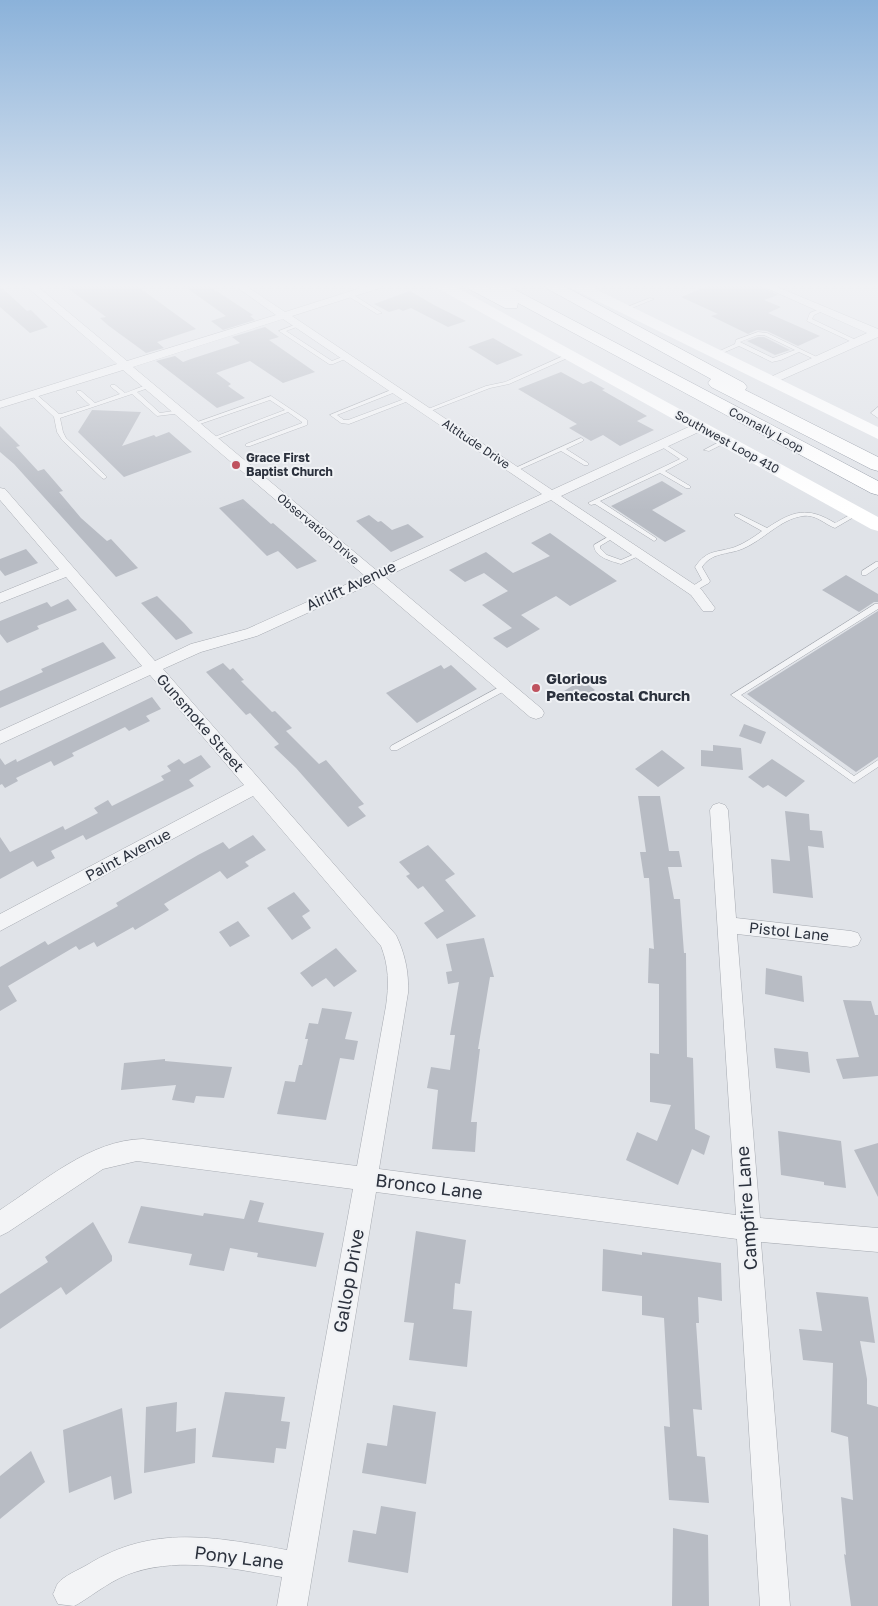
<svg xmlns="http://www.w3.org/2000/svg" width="878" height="1606" font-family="'Golos Text',sans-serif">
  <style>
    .building { fill: #b8bcc4 }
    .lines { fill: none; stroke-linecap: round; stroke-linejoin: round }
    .lane-casing { stroke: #a6aab1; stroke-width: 1 }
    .street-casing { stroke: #a6aab1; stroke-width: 1 }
    .highway-casing { stroke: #89909d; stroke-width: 1 }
    .lane { fill: #f3f4f6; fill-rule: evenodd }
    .street { fill: #f3f4f6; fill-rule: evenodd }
    .secondary { fill: #fff; fill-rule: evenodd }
    .highway { fill: #fff; fill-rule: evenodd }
    .poi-dot { fill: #bf535f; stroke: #f0f2f5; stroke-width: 2 }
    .labels { text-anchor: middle; stroke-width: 4; stroke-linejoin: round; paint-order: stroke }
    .far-street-label { font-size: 12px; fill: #2b313d; stroke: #f0f2f5 }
    .far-poi-label { font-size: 12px; font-weight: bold; fill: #2b313d; stroke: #f0f2f5; text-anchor: start }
    .street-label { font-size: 15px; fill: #2b313d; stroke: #f0f2f5 }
    .poi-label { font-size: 15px; font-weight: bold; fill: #2b313d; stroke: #f0f2f5; text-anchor: start }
    .near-street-label { font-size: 18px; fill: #2b313d; stroke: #f0f2f5 }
  </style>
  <rect width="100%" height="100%" fill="#e0e3e8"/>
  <!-- building -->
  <path class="building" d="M0,286l27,25 4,-1 17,17 -18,6 -30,-26z
    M65,286h72l59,43 -39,13 7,6 -18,5 -37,-27 -9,-8 6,-1z
    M184,286h25l44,29 -3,1 5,4 -32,10 -12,-9 15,-5z
    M708,286h52l18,9 -14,5 17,7 -13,6 52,23 -22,10 -31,-15 -10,-1 -9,4 -37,-18 7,-2 -37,-17z
    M410,291l24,14 32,16 -18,6 -37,-19 -8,3 -4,-2 -10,3 -15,-8z
    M265,327l14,10 -10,3 46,32 -32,11 -33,-22 -34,12 15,11 -3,2 17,12 -28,10 -61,-47 19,-5 8,6 8,-3 49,-16 -8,-6z
    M758,337h6l26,13 -15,5 -28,-14z
    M493,338l30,17 -26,10 -29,-18z
    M561,372l22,12 8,-3 14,8 -3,1 45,26 -10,5 17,9 -34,16 -17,-11 -12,6 -22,-13 8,-4 -59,-35z
    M92,410l49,2 -19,34 32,-11 2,2 13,-5 23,20 -68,25 -46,-45z
    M0,426l20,20 -4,1 22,24 6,-2 19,22 -4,1 22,26 26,23 4,-2 27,29 -22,9 -102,-113 -14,-12z
    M662,481l21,13 -31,16 34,21 -21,11 -54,-36z
    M243,499l28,25 2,-1 44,38 -20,8 -19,-18 -11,5 -48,-48z
    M369,515l9,7 3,-1 11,9 16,-6 16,13 -33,15 -35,-31z
    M550,533l67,48 -47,25 -14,-10 -35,19 19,14 -33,19 -14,-10 19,-10 -30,-23 26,-14 -24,-18 -19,9 -16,-12 37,-18 27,21 37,-17 -19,-13z
    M26,549l12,14 -33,13 -5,-6v-11z
    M846,575l32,19v8h-4l-15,10 -37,-22z
    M157,596l27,27 9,10 -17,7 -35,-37z
    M68,599l9,11 -40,16 2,3 -32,14 -7,-9v-13l47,-19 4,5z
    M878,611v146l-22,15 -109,-78z
    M103,642l13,16 -116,50v-17l43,-19 -2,-3z
    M223,663l7,7 3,-2 11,12 -3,1 31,31 3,-1 17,17 -6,3 33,33 7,-4 38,44 -6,3 8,9 -18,11 -52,-59 -22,-21 5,-3 -29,-31 -4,2 -40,-43z
    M441,665l3,4 7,-4 26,24 -60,34 -31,-30z
    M582,680l13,10 -18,11 -13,-10z
    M152,697l9,12 -15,7 4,5 -21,10 -4,-4 -53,26 2,3 -20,10 -3,-5 -35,17 2,3 -13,7 -3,-4 -2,1v-27l5,7 11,-6 1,3z
    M744,724l22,8 -5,12 -22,-8z
    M713,745l28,3 2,22 -42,-4v-16l12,1z
    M662,750l23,18 -27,19 -23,-18z
    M201,755l10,12 -22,13 5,6 -108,54 -3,-5 -32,16 4,7 -18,9 -4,-6 -33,18v-42l10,15 53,-26 2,4 33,-17 -4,-5 14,-8 4,6 52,-26 -3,-4 10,-5 -4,-5 12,-7 5,5z
    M772,759l33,22 -19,16 -18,-12 -5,3 -15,-11z
    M638,796h22l9,55h10l3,16h-14l6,32h6l4,54h2l1,104 6,1 2,71 15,7 -6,19 -12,-6 -14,36 -52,-25 11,-28 20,9 14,-36 -21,-3v-49l9,1v-70l-11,-1 1,-35 5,1 -5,-71h-5l-4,-26h6z
    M785,811l24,3 1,16 12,1 2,17 -16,-2 5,52 -40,-5 -2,-34 19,2z
    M253,835l13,15 -21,12 4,4 -22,13 -7,-8 -56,33 5,6 -34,20 -2,-3 -36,20 -3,-5 -15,8 -3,-4 -68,40 9,15 -17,10v-44l45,-26 3,4 70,-39 -2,-3 82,-48 25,-13 6,7z
    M428,845l27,29 -10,6 31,36 -39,23 -13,-16 20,-12 -21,-25 -5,3 -12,-13 4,-2 -11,-12z
    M294,892l16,19 -8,5 9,12 -19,12 -25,-32z
    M238,921l12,15 -20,11 -11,-15z
    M484,938l10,39h-4l-12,72h2l-9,73h6l-2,30 -43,-3 6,-59 -11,-2 4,-21 19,3 5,-35h-5l9,-53 -11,2 -2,-12 6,-1 -6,-27z
    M336,948l21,23 -23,16 -8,-9 -14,9 -12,-14z
    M766,968l36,8 2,26 -39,-8z
    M843,1000l28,1 4,14h3v61l-35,3 -7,-20 23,-2z
    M322,1008l30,4 -7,27 13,2 -4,19 -14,-2 -14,62 -49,-6 8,-33 10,1 4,-17h3l6,-26h-3l4,-16 9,1z
    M774,1048l34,4 2,21 -34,-5z
    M165,1059v2l67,6 -8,31 -28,-2 -2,7 -22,-3 4,-15 -55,5 3,-27z
    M778,1131l63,10 5,47 -22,-3v-3l-43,-7z
    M878,1143v54l-24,-47z
    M250,1200l14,3 -6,19 66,11 -8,34 -59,-10 1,-4 -28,-5 -6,23 -35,-6 3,-11 -64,-11 13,-37 62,10 1,-3 40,6z
    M93,1222l19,34v5l-46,34 -5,-8 -61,42v-35l48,-32 -3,-5z
    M416,1231l50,9 -6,44 -5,-1 -2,26 19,2 -5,56 -58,-7 5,-37 -10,-1z
    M603,1249l39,6v-3l79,11 1,38 -24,-4 1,26h-3l6,87 -9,-1 4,47 8,1 4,46 -40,-3 -5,-74 6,1 -6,-109 -22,-3v-19l-40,-5z
    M816,1292l52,5 7,46 -15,-2 7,38v25l11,3v199h-27l-7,-52 2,1 -5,-58 12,3 -5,-63 -17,-5 2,-69 -30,-3 -4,-31 23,2z
    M225,1392l60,5 -4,24 9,1 -4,27 -10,-1 -2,15 -62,-6z
    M177,1402l-1,30 20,-4 -1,35 -51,10 2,-66z
    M393,1405l43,7 -10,72 -64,-11 5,-30 20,3z
    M122,1408l10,85 -18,7 -3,-24 -42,17 -6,-63z
    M31,1451l14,31 -45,37v-43z
    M381,1506l35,6 -8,61 -60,-11 5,-32 23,4z
    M673,1528l35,7 1,71h-37z"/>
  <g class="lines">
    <!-- lane casing -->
    <g class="lane-casing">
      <path id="lane" d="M348,294h4l30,19 -5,1 -29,-18z
        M650,298l4,1 -27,11 -5,-1z
        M820,309l5,1 -11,5 -2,4 46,22v2h-4l-47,-22 3,-8z
        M297,324l5,1 -16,6 46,30 15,-6 3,2 -17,7h-4l-50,-33z
        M758,332l9,1 54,26 -5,1 -17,-8 -18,8 -9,2 -33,-16 -21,9 -5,-1 22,-10 1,-4zM758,335h6l31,15 -22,8 -33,-16z
        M570,353l2,1v2l-63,28 -19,4 -62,24 -5,-1 63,-25 19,-4z
        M149,384l2,1v2l-14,5 23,21 20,-3 2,1v2l-25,3 -25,-22 -72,24 3,14 3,6 40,38 1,1 -3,2 -2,-1 -40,-38 -5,-8 -3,-15 -23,-22 5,-1 23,20h2l29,-9 -13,-12v-2h4l14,12 25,-9 -9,-7v-2h4l10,8z
        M396,388l2,1v2l-61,24 7,5h4l59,-22h4v2l-62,24 -8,-1 -11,-8z
        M271,396l36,24v5l-57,21h-4v-2l56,-21v-1l-14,-10 -74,28 -5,-1 76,-29 -15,-10 -73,25 -5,-1z
        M878,407v11l-7,-5z
        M581,438l2,1v2l-17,8 22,14v2h-4l-23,-14 -45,20 -5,-1z
        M725,439l3,2 -1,1 -18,9 -5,-1z
        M659,443h4l25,16 -23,12 25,15v2h-4l-26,-15 -60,28 56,37v2l-2,1 -59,-37 -4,1 -3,-2 92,-44 -21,-14z
        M857,511l3,2 -1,1 -24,14c-11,-4 -19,-14 -32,-12 -23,3 -39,24 -61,33 -15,6 -30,3 -40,18l8,14 -1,2 -14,8h-6l-1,-2 14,-9 -7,-13c12,-18 22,-14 40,-20 10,-4 19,-10 27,-16l-27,-15v-2h4l28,14c26,-17 40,-22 68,-5z
        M613,534l3,2 -1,1 -15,9v2l7,7 14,5 18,-8 2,1v2l-20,9c-10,-3 -27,-7 -27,-19z
        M876,562h2v5l-12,8h-4v-4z
        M875,604h3v5l-137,86 113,81 24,-16v7l-24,16 -123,-88z
        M505,684l4,3 -1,2 -111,61h-6l-1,-2 1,-2z"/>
    </g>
    <!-- street casing -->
    <g class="street-casing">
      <path id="street" d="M26,286h11l90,75 149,-46 -41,-29h11l39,26 82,-26h15l-2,2 -88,28 260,174 143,-66 4,-1 6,4 -2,3 -142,66 140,93 14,19 -2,3h-10l-12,-16 -140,-95 -166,77 157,132 2,4 -2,4 -6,2 -6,-2 -157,-134 -116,53 -56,16 -38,17 233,266c9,19 13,37 12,58l-29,176 357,46 -26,-405 3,-5 6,-2 6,2 3,5 8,108 115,13 7,2 3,6 -3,6 -7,2 -114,-13 23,284 118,10v24l-117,-10 29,364h-30l-23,-367 -361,-47 -69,414h-30l5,-29c-48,-8 -99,-20 -147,-5 -21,6 -39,21 -57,32l-4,2 -16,-2 -5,-10c2,-3 3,-8 5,-11 6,-7 20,-13 29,-18 66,-41 128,-28 200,-15l66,-361 -216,-28 -34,8 -95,63 -8,4v-26c43,-28 90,-70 143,-71l214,27 29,-160c3,-21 3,-40 -5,-60l-128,-150 -253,135v-17l244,-129 -94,-110 -150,69v-13l142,-65 -76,-89 -66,26v-10l59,-24 -59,-69v-12l5,1 150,172 36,-17 56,-15 118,-53 -242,-206 -123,38v-7l117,-37zM283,319l259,175 -166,76 -243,-203z
        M762,286h13l103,43v8l-104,46h-8l-2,-2 2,-2 101,-46z"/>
    </g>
    <!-- highway casing -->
    <g class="highway-casing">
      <path id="highway" d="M466,286h20l5,3 -2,-3h19l370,195v14l-7,-2 -353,-190 -1,5h-12l-36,-19z
        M545,286h19l180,97 3,4 -2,3 133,67v14l-7,-2 -160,-82 -3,-4 3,-4 -163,-90z"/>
    </g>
    <!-- lane -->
    <use href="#lane" class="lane"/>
    <!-- street -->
    <use href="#street" class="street"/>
    <!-- secondary -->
    <path class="secondary" d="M437,286h17l424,231v14l-7,-2 -432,-240z
      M571,286h18l289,141v12l-305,-150z"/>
    <!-- highway -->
    <use href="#highway" class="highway"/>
  </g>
  <!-- sky -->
  <linearGradient id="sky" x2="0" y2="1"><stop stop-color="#8bb2da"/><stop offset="0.56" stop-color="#f1f2f5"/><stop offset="1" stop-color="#f1f2f5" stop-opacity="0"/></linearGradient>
  <rect width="878" height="511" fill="url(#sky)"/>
  <!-- markers -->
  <g class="poi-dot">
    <circle cx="236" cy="465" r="5"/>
    <circle cx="536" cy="688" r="5"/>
  </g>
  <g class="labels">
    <!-- far-street labels -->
    <g class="far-street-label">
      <text transform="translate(766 430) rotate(28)" y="4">Connally Loop</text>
      <text transform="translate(727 442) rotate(29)" y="4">Southwest Loop 410</text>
      <text transform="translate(476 444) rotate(34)" y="4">Altitude Drive</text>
      <text transform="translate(318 529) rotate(40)" y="4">Observation Drive</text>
    </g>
    <!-- far-poi labels -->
    <g class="far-poi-label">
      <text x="246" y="462">Grace First<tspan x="246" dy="14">Baptist Church</tspan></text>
    </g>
    <!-- street labels -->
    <g class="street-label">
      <text transform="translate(351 586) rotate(-25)" y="5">Airlift Avenue</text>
      <text transform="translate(200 723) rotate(49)" y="5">Gunsmoke Street</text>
      <text transform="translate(128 855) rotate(-28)" y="5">Paint Avenue</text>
      <text transform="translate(789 932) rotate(6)" y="5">Pistol Lane</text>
    </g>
    <!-- poi labels -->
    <g class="poi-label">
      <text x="546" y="684">Glorious<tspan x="546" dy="17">Pentecostal Church</tspan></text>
    </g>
    <!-- near-street labels -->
    <g class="near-street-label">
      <text transform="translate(429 1187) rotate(7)" y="6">Bronco Lane</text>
      <text transform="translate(747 1208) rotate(-94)" y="6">Campfire Lane</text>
      <text transform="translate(349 1281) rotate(-80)" y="6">Gallop Drive</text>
      <text transform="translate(239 1558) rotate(7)" y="6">Pony Lane</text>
    </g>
  </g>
</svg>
